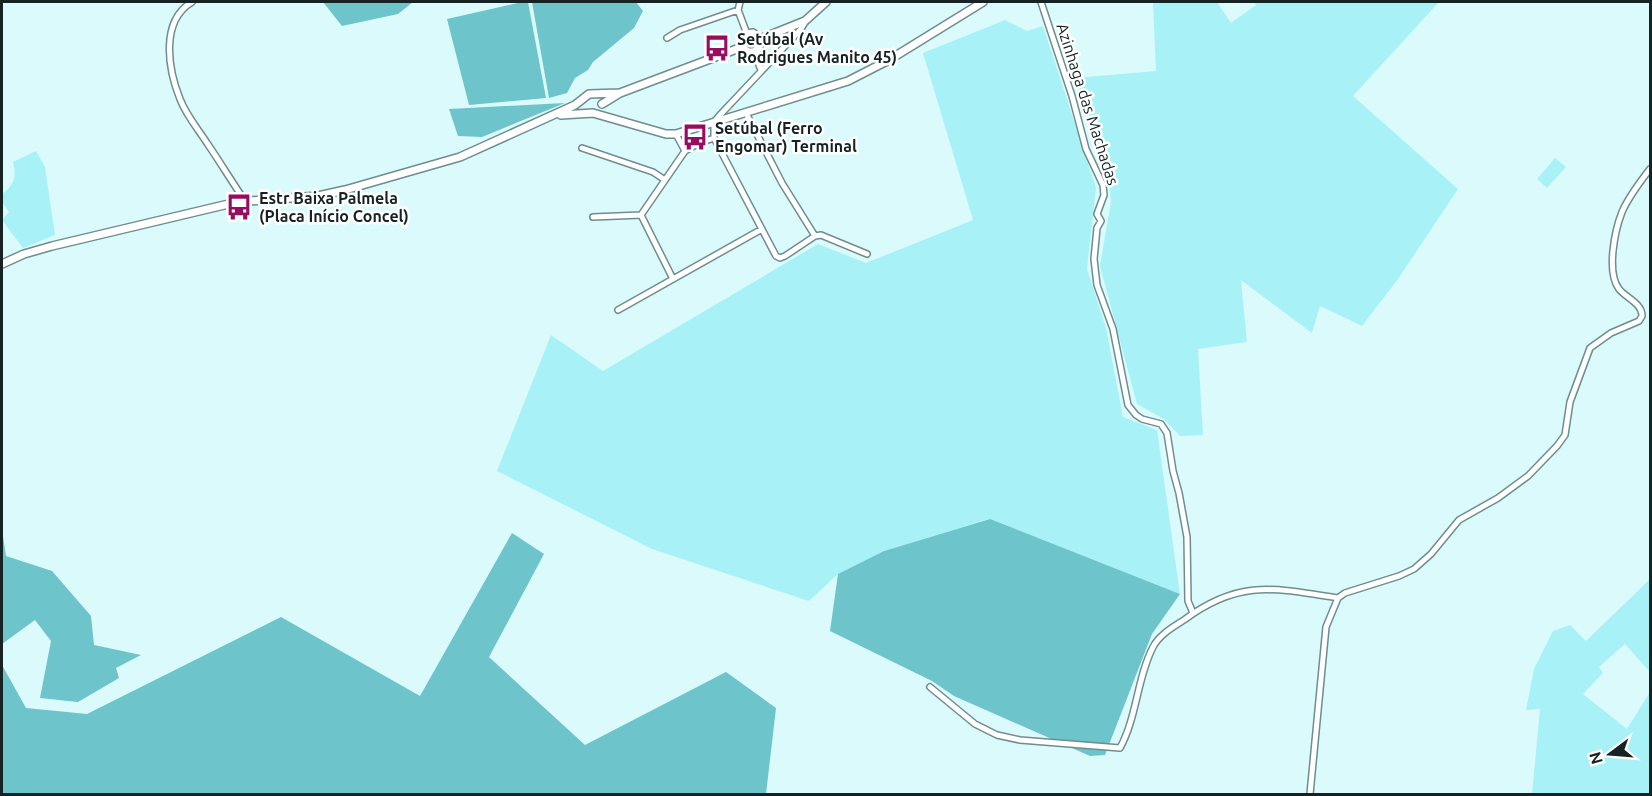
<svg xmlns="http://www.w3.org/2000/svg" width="1652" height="796" font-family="Ubuntu,sans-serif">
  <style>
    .green { fill: #a8f2f7 }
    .forest { fill: #6dc4ca }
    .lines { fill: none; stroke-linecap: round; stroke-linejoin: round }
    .street-casing { stroke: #6f8d8f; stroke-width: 8 }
    .secondary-casing { stroke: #6f8d8f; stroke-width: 10 }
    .street { stroke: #fff; stroke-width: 5 }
    .secondary { stroke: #fff; stroke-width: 7 }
    .labels { text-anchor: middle; stroke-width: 5; stroke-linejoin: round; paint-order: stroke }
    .poi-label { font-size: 16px; font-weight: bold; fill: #162223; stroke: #fff; text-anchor: start }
    .street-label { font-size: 16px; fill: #162223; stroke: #fff }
  </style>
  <rect width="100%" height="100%" fill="#dafafc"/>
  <!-- green -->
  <path class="green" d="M1153,2h64l14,21 25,-18 -2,-3h185l-86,94 105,93 -60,90 -36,47 -42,-20 -8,27 -71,-53 6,62 -49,7 5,86 -23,1 -16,-17 -27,-15 -37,-138 11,-64 -2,-22 -34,-102 81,-7z
    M1005,20l22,11 16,-5 53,162 -9,81 19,59 17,89 34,13 23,164 -191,-75 -105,32 -46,23 -29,27 -157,-52 -155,-78 54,-136 52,36 215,-127 48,19 107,-43 -50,-167z
    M36,151l9,16 10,68 -32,13 -21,-28 7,-8 -7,-10v-8c12,-9 15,-17 11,-32z
    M1555,158l11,9 -19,21 -10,-9z
    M1650,579v93l-25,-28 -26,23 4,6 -20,21 44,35 23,-37v102h-118l8,-85 -14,1 8,-41 19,-38 17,-6 16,16z"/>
  <!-- forest -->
  <path class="forest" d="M323,2h90l-15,12 -56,12z
    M522,2h6l18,96 -77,7 -22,-86z
    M532,2h104l7,9 -9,17 -41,34 -5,8 -13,8 -8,15 -18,5z
    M565,103l-83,34 -24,-1 -9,-27z
    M990,519l190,75 -28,40 -47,121 -15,1 -136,-60 -22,-15 -102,-50 8,-57 46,-23z
    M2,530l4,26 46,15 39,45 3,29 47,10 -25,13 3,10 -41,24 -38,-4 11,-57 -16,-21 -33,24z
    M512,533l32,21 -55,103 96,88 141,-73 50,36 -10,86h-764v-129l24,43 61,6 194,-97 139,79z"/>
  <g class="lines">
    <!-- street casing -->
    <g class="street-casing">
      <path id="street" d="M192,2c-32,19 -24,67 -12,97 6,16 18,30 27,44 13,19 25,39 38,58
        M740,2l-2,8 9,24
        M1041,2l31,94 14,53 17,36 1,10 -7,19 4,7 -4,7 -3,31 3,26 16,44 15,76 8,10 6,4 19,5 6,9 6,38 6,22 8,44 1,64 5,12
        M667,38l13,-8 58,-20
        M754,52l7,18
        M746,113l36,70 33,53
        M676,134l9,17 14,-8 15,-5v-16l5,-6 82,-87 4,-7
        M714,138l62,118 4,2 5,-2 30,-20 6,-1 46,19
        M582,148l71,24 12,8
        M641,215l32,64
        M593,217l48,-2 44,-64
        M618,310l144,-81
        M1338,598l7,-5 54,-17 15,-7 17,-15 28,-34 39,-22 30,-22 29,-30 8,-11 5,-33 20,-54 21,-15 28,-12 3,-5c0,-13 -16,-18 -23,-27 -13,-17 -4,-59 3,-77 7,-16 18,-30 28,-43
        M930,687l45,37 22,11 23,5 100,8c17,-31 17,-70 33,-101 6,-12 20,-20 31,-27 55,-41 90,-32 154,-22
        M1310,794l16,-167 12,-29"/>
    </g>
    <!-- secondary casing -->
    <g class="secondary-casing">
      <path id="secondary" d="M760,39l45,-18 21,-19
        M742,47v-9l5,-4 6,-1 7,6
        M742,47l6,5h6l5,-4 1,-9
        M602,104l18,-11 122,-46
        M561,115l32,-2 73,21h10l172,-53 41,-21 94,-58
        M2,264l22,-10 28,-8 185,-44 81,-6 27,-6 115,-33 115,-52 14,-11 31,-1"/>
    </g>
    <!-- street -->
    <use href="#street" class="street"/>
    <!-- secondary -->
    <use href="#secondary" class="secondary"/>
  </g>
  <!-- icons -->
  <defs>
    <g id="bus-bare" transform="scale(2.07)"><path d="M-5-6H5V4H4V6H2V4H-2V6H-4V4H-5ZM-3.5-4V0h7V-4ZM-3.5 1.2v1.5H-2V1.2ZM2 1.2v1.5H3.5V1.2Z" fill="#970c61" stroke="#fff" stroke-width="2.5" paint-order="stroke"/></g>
  </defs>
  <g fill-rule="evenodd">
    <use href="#bus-bare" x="717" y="48"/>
    <use href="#bus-bare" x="695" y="137"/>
    <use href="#bus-bare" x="239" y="207"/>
  </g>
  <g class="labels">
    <!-- poi labels -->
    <g class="poi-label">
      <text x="737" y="45">Setúbal (Av<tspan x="737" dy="18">Rodrigues Manito 45)</tspan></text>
      <text x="715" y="134">Setúbal (Ferro<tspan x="715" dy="18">Engomar) Terminal</tspan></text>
      <text x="259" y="204">Estr Baixa Palmela<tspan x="259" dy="18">(Placa Início Concel)</tspan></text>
    </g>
    <!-- street labels -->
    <g class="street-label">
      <text transform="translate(1088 104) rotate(72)" y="6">Azinhaga das Machadas</text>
    </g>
  </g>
  <!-- border -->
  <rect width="1652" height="796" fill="none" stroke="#162223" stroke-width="6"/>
  <!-- north arrow -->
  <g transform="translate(1610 754) rotate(254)" stroke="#ffffff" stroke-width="4.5" paint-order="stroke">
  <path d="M0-4.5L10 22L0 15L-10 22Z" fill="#162223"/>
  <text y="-9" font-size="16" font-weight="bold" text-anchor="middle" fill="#162223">N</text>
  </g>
</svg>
